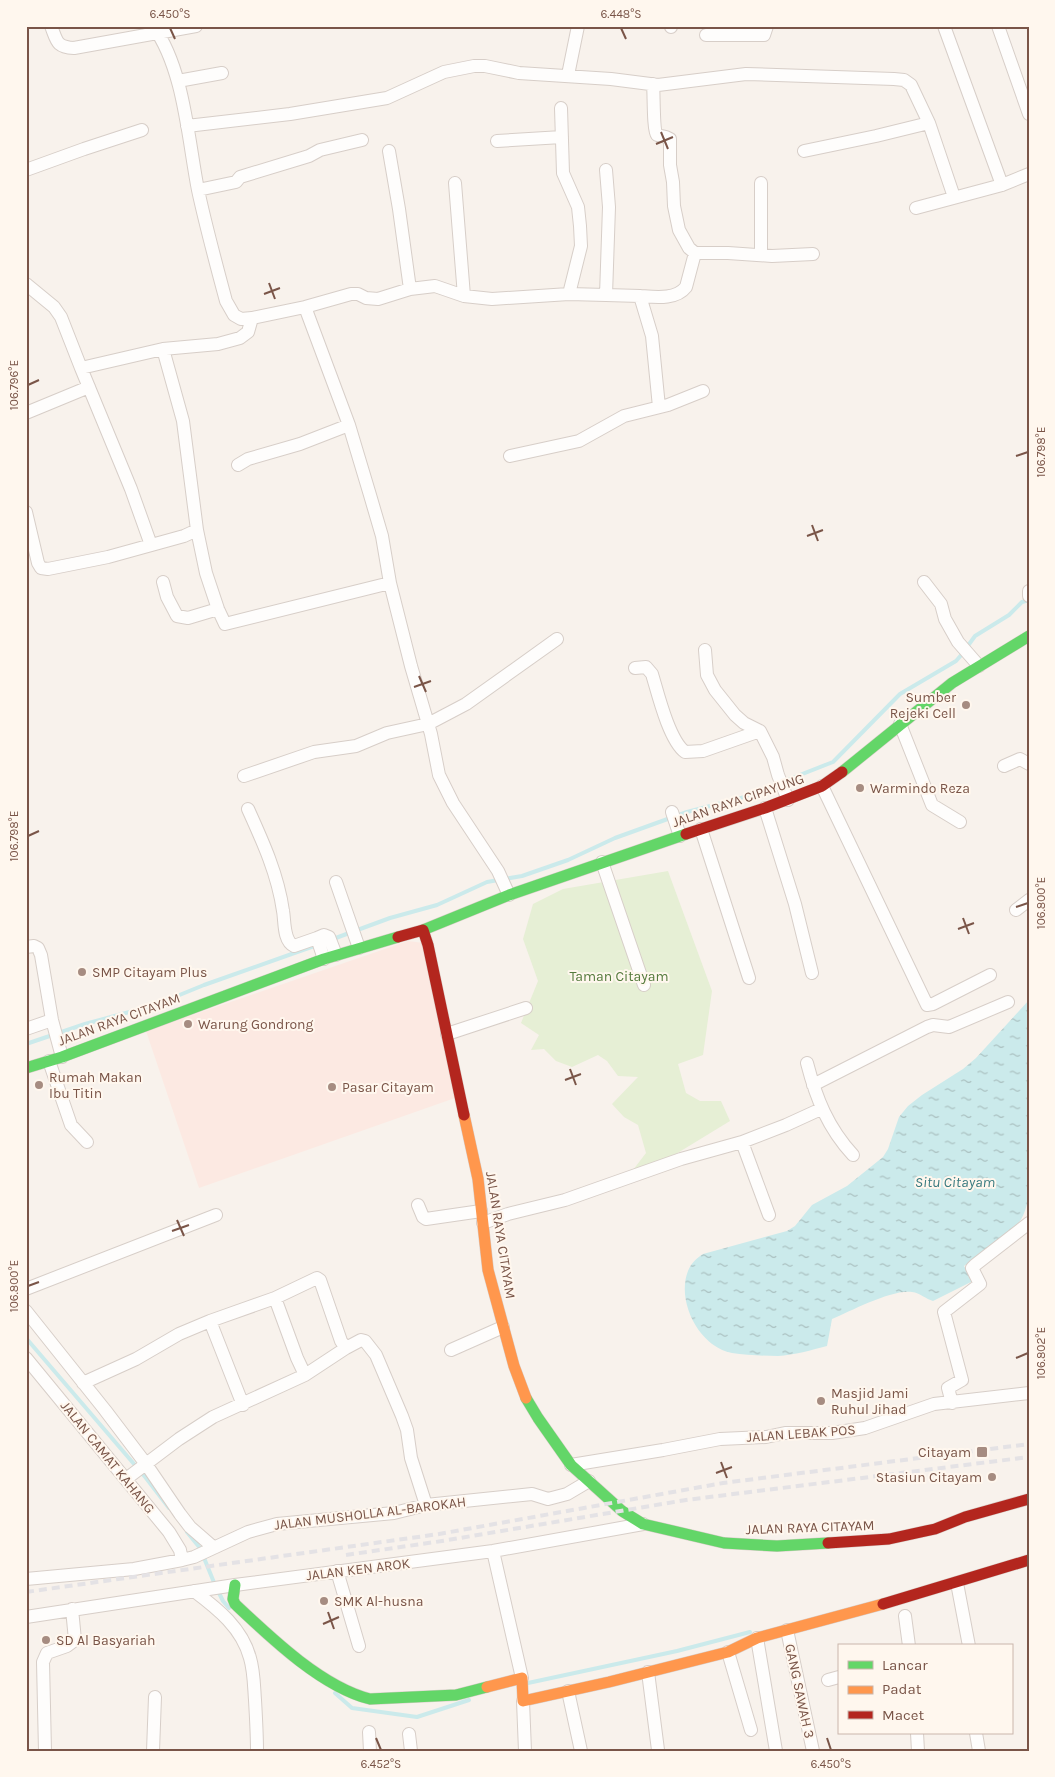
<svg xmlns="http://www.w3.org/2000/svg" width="1055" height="1777" font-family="Karla,sans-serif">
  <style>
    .commercial { fill: #fce9e2 }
    .green { fill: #e6efd5 }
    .water { fill: url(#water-ripples) }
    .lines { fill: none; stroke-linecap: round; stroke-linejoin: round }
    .stream { stroke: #cbeaeb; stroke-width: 4 }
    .street-casing { stroke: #d7cec8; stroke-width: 14 }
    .fast-casing { stroke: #d8cdc8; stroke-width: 12 }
    .slow-casing { stroke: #d8cdc8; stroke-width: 12 }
    .jam-casing { stroke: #d8cdc8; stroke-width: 12 }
    .street { stroke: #fefdfc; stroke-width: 12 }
    .fast { stroke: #63d668; stroke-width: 11 }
    .slow { stroke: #ff974d; stroke-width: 11 }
    .jam { stroke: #b3261e; stroke-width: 11 }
    .rail { stroke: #e4e2e5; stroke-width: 4; stroke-dasharray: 8 5; stroke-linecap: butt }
    .ticks { fill: none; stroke: #7a5548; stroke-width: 2 }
    .poi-dot { fill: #a68c81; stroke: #fff7ee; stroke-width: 2 }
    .labels { text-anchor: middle; stroke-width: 4; stroke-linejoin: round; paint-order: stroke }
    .poi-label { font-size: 14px; fill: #7a5548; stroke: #fff7ee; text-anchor: start }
    .street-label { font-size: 14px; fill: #7a5548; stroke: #fff7ee }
    .park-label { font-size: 14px; fill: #547a3c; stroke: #fff7ee }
    .water-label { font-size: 15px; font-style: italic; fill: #3a7b80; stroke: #fff7ee }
    .neatline { fill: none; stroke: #7a5548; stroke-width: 2 }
    .ticks-label { font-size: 12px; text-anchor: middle; fill: #7a5548 }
  </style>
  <defs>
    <pattern id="water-ripples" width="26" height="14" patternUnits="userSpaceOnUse" patternTransform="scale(1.25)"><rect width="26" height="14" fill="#cbeaeb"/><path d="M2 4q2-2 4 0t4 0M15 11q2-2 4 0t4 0" fill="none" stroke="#aac0c0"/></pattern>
  </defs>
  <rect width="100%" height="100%" fill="#f8f2ec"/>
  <!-- commercial -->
  <path class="commercial" d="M408,941l16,2 31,155 -256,90 -53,-157z"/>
  <!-- green -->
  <path class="green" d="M668,871l44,120 -9,64 -25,9 8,29 14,8h21l9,20 -59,36 -38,13 13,-17 -8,-28 -14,-8 -12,-13 26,-27 -20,-1 -11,-15 -9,-6 -26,12 -16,-6 -12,-12 -13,1 8,-15 -18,-12 17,-42 -15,-42 10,-35 30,-15z"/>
  <!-- water -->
  <path class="water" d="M1029,1000v198c-3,8 -4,16 -9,23 -11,18 -39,32 -56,45l9,15 -40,20c-7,-2 -13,-8 -21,-9 -20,-3 -61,19 -80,27l-5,27c-15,4 -33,9 -49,10 -14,0 -32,-1 -46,-3 -33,-6 -56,-52 -44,-82 3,-8 9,-13 15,-17l84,-23 8,-5 17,-21 35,-19 36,-29 5,-8 11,-32 9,-11 14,-11 41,-26 13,-11z"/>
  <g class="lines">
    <!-- stream -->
    <path class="stream" d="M967,647l8,-11 34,-21 13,-13 7,-2
      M333,939l57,-21 47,-13 50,-23 35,-6 46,-16 47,-22 72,-26 54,-14 92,-36 67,-68 56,-33 7,-8
      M26,1044l59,-20 70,-19 49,-20 113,-40
      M26,1338l120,140 23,30
      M187,1532l13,16 15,37
      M218,1591l5,10 6,7
      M528,1683l149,-32 73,-19
      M335,1693l17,15 65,9 52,-17"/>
    <!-- street casing -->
    <g class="street-casing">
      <path id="street" d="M51,26c6,15 5,21 23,22l122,-22
        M153,26c31,42 35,113 45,164 8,37 18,74 28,111l8,14 7,4 11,-1 53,-11 46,-13h7l8,4 12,1 32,-10 25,-3 29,10 28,3 77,-5 37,1 3,-88 -3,-37
        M944,26l58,159
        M998,26l31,88
        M671,27v-1
        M706,35h58l3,-9
        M568,75l10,-49
        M178,81l44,-8
        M653,84c1,10 0,46 4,51l9,2 4,2v26l3,17 1,24 5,24 10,18 6,5h33l44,3 41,-2
        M561,108l2,65 15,34 2,19 1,20 -12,48
        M187,126l103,-12 97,-16 57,-26 30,-6h11l34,7 92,6 47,6 88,-11 148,5 10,1 7,5 18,38
        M497,141l65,-4
        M389,151l10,58 11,80
        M804,151l72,-15 53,-13 25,74
        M26,170l58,-21 58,-19
        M455,183l9,113
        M198,190l38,-8 4,-5 69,-21 11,-6 42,-10
        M916,208l86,-23 27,-11
        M761,255v-72
        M26,284l28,23 7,10 20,51 82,-19 55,-5 22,-6 8,-6 4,-14
        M606,295l34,1 12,40 7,71
        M640,296c15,1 36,4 46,-9l9,-34
        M305,307l44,118 21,70 12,41 8,47 21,83 20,68 8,41 14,28 45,68 11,24
        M163,349l20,72 14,109 9,43 12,36 7,15 165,-41
        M81,368l50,121 20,56
        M26,413l63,-26
        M510,456l69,-15 45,-25 44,-11 35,-14
        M238,465l10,-6 52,-15 49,-19
        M26,512l12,51 3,5 7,1 60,-12 76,-21 13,-6
        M163,582l4,15 10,19 11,2 30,-9
        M924,582l17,22 4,15 13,23 21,24
        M1029,591v5
        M705,650l2,25 8,15 20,25 9,8 16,8 13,26 5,18 10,25
        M635,668l11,-1 6,7c6,20 17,66 33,78l18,-1 57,-20
        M900,724l32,81 28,17
        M1004,766l16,-7 9,5
        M244,776l70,-24 42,-6 31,-13 41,-9 38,-20 91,-65
        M822,786l105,219 6,-1 57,-29
        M765,808l30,96 17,69
        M248,809c15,33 30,66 35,102 2,10 0,30 11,35l23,-8 7,21
        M672,812l8,24
        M701,829l48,149
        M602,862l42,123
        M336,882l23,66
        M1016,910l13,-10
        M317,938l7,-3 5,2 7,18
        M26,947l8,-1 4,2 3,7 11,65 10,37
        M26,1029l26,-9
        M447,1034l79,-26
        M49,1061l22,64 16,17
        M807,1063c9,35 21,65 46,92
        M813,1085l114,-58 6,-2 16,2 59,-25
        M418,1205l5,12 3,2 55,-8
        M769,1215l-27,-73 44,-17 35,-16
        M483,1223l25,-9 57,-14 116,-41 61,-17
        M26,1289l190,-74
        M275,1298l22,60 8,17
        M26,1311l79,99 41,54 34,50 10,13 23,20
        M210,1321l33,84
        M346,1348l15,-8 4,1 11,14 26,61 5,14 4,28 15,47
        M451,1350l52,-23
        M26,1358l143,174 11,18 2,10
        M83,1383l53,-24 43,-25 31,-13 65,-23 42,-20 3,2 21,61 5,7 -41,27 -92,42 -34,22 -53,40
        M952,1403l-4,-15 14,-8 -18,-68 36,-28 -8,-16 3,-3 54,-42
        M571,1465l92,-15 57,-11 46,-2 19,-4h47l33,-5 69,-24 95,-11
        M493,1551l29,127
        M337,1571l22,75
        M26,1579l108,-10 48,-9 12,-3 54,-25 29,-8 117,-11 32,-8 106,-11 16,5 19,-5 22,-13
        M957,1583l12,63
        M194,1591c24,18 48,37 56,67 4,13 4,29 5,42 1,17 2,34 2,51
        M905,1616l4,30
        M26,1617l209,-32 258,-34 150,-27
        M787,1630l26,121
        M757,1638l19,113
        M728,1652l23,78
        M648,1672l10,78
        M828,1680l11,-3
        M568,1691l13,60
        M523,1701l2,50
        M369,1732l1,19
        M917,1733l1,18
        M976,1733l3,18
        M409,1734l2,17
        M45,1751l-2,-89 4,-9 20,-7 8,-6 -3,-31
        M153,1751l2,-54"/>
    </g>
    <!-- fast casing -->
    <g class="fast-casing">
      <path id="fast" d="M842,772l110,-89 77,-47
        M423,930l86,-35 177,-61
        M26,1068l36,-11 262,-98 74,-22
        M526,1398l12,20 33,47 51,46 21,13 81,19 53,3 51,-3
        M235,1585l-2,14 2,5c36,34 87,83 135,95l86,-4 31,-8"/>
    </g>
    <!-- slow casing -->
    <g class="slow-casing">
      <path id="slow" d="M464,1115l14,64 10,91 26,96 12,32
        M487,1687l35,-9 1,23 86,-19 119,-30 29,-14 126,-34"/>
    </g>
    <!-- jam casing -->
    <g class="jam-casing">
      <path id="jam" d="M686,834l79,-26 57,-22 20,-14
        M398,937l25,-7 5,15 36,170
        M828,1543l61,-4 46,-10 30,-12 64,-18
        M883,1604l146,-44"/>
    </g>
    <!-- street -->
    <use href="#street" class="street"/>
    <!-- fast -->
    <use href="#fast" class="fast"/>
    <!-- slow -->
    <use href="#slow" class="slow"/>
    <!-- jam -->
    <use href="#jam" class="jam"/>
    <!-- rail -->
    <path class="rail" d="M346,1555l96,-14 244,-41 343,-43
      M26,1592l413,-58 284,-51 306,-39"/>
  </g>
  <!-- ticks -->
  <path class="ticks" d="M170,28l5,11M621,28l5,11M661,132l7,17M656,144l17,-7M269,283l6,16M264,294l16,-6M28,385l11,-5M1016,456l12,-4M812,525l6,16M807,536l16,-6M419,676l7,16M414,687l17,-6M28,836l11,-5M1016,907l12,-4M963,918l6,16M958,929l16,-6M570,1069l6,16M565,1080l16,-6M177,1220l7,16M172,1231l17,-6M28,1286l11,-4M1016,1358l12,-5M721,1462l6,16M716,1473l16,-6M328,1612l6,17M323,1624l16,-7M376,1738l5,12M827,1738l4,12"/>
  <!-- markers -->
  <g class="poi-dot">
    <circle cx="966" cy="705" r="5"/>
    <circle cx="860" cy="788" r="5"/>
    <circle cx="82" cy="972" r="5"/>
    <circle cx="188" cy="1024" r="5"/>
    <circle cx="39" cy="1085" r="5"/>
    <circle cx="332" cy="1087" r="5"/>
    <circle cx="821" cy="1401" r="5"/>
    <rect x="976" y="1446" width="12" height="12" rx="2.5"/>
    <circle cx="992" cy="1477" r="5"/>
    <circle cx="324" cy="1601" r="5"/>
    <circle cx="46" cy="1640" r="5"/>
  </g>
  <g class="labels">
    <!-- poi labels -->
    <g class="poi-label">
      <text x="956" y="702" text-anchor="end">Sumber<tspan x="956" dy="16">Rejeki Cell</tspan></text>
      <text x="870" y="793">Warmindo Reza</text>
      <text x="92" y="977">SMP Citayam Plus</text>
      <text x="198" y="1029">Warung Gondrong</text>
      <text x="49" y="1082">Rumah Makan<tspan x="49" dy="16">Ibu Titin</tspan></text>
      <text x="342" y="1092">Pasar Citayam</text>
      <text x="831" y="1398">Masjid Jami<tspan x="831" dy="16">Ruhul Jihad</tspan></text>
      <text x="971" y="1457" text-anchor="end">Citayam</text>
      <text x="982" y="1482" text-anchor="end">Stasiun Citayam</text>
      <text x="334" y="1606">SMK Al-husna</text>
      <text x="56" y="1645">SD Al Basyariah</text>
    </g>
    <!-- street labels -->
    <g class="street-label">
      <text transform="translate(738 800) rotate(-19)" y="5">JALAN RAYA CIPAYUNG</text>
      <text transform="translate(119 1019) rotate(-20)" y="5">JALAN RAYA CITAYAM</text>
      <text transform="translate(501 1235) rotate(81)" y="5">JALAN RAYA CITAYAM</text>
      <text transform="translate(801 1433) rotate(-4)" y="5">JALAN LEBAK POS</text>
      <text transform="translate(108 1457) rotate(51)" y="5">JALAN CAMAT KAHANG</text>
      <text transform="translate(370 1513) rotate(-7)" y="5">JALAN MUSHOLLA AL-BAROKAH</text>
      <text transform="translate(810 1527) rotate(-2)" y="5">JALAN RAYA CITAYAM</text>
      <text transform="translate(358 1569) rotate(-7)" y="5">JALAN KEN AROK</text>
      <text transform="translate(800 1691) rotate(78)" y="5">GANG SAWAH 3</text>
    </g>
    <!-- park labels -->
    <g class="park-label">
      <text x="619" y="981">Taman Citayam</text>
    </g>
    <!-- water labels -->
    <g class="water-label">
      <text x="955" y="1187">Situ Citayam</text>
    </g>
  </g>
  <!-- border -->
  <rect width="1055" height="1777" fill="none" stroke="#fff7ee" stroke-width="55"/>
  <!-- legend -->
  <rect x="838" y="1644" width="175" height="90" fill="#fff7ee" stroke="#cab6ac"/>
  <rect x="848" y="1661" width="25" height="8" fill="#63d668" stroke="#cab6ac"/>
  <text x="882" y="1670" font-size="15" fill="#7a5548">Lancar</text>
  <rect x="848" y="1686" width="25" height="8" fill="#ff974d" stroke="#cab6ac"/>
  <text x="882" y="1694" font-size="15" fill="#7a5548">Padat</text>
  <rect x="848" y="1711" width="25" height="8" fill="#b3261e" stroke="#cab6ac"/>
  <text x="882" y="1720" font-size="15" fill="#7a5548">Macet</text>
  <rect x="28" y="28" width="1000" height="1722" class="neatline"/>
  <g class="ticks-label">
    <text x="170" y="18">6.450°S</text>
    <text x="621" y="18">6.448°S</text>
    <text transform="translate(14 385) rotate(-90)" y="4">106.796°E</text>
    <text transform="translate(1041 452) rotate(-90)" y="4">106.798°E</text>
    <text transform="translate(14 836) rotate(-90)" y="4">106.798°E</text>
    <text transform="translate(1041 903) rotate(-90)" y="4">106.800°E</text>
    <text transform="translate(14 1286) rotate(-90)" y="4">106.800°E</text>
    <text transform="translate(1041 1353) rotate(-90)" y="4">106.802°E</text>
    <text x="381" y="1768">6.452°S</text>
    <text x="831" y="1768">6.450°S</text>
  </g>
</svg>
